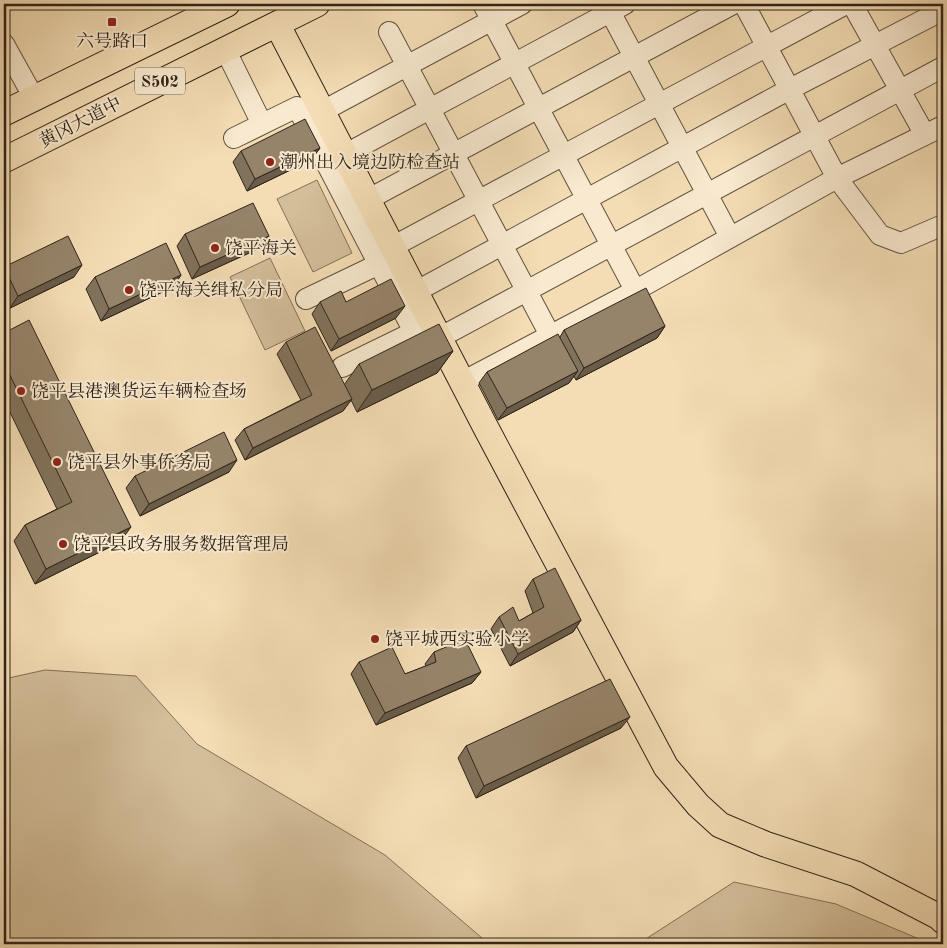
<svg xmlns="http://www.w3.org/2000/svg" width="947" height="948" font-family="'Old Standard TT','Noto Serif SC',serif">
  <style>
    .green { fill: #d3be9a; stroke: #827159 }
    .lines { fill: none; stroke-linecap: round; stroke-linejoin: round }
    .minor-casing { stroke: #61523f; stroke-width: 22 }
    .major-casing { stroke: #302418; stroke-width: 27 }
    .minor { stroke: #f8e9cf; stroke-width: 20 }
    .major { stroke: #f4ddb5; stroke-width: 25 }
    .wall { fill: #81725b; stroke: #302418 }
    .shaded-wall { fill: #695c4a; stroke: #302418 }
    .building { fill: #96846a; stroke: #302418 }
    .poi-dot { fill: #8f2418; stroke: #f8e9cf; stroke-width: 2 }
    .labels { text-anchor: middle; stroke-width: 4; stroke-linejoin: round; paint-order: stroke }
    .shield { fill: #f8e9cf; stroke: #6c5f4f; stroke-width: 1 }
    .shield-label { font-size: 16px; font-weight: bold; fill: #302418 }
    .poi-label { font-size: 18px; fill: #302418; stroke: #f8e9cf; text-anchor: start }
    .street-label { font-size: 18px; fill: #302418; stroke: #f8e9cf }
  </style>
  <rect width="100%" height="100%" fill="#f4ddb5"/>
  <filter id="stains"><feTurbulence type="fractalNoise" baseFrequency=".004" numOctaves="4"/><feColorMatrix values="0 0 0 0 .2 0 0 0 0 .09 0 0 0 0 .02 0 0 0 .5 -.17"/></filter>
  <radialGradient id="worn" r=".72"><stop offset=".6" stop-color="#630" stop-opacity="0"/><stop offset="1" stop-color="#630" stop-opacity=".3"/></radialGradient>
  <!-- green -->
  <path class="green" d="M317,180l35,73 -39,19 -36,-73z
    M270,258l35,73 -40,19 -35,-73z
    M45,670l91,6 61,68 188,111 104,89h-485v-265z
    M734,882l102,22 95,40h-293z"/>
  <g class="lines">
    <!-- minor casing -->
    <g class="minor-casing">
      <path id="minor" d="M483,4l152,286
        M606,4l124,233
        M744,4l93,174 43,57 21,8 42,-18
        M852,4l73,131
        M389,32l161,303
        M4,44l30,54
        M225,49l37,75
        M321,112l201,-108
        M234,138l63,-31 117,225 -72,35
        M344,155l281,-151
        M367,200l366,-196
        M392,247l454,-243
        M415,292l375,-203 153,-79
        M306,299l73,-35
        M439,338l504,-271
        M462,382l165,-87 210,-117 106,-52"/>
    </g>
    <!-- major casing -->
    <g class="major-casing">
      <path id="major" d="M277,24l209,404 180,339 32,38 22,20 45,19 91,30 83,43 4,4
        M4,113l223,-109
        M4,160l313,-156"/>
    </g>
    <!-- minor -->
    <use href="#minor" class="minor"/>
    <!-- major -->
    <use href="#major" class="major"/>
  </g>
  <!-- wall -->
  <path class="wall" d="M320,148l-9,12 -64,31 -14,-29 8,-11z
    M185,234l84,2 -9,12 -68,31 -15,-33z
    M4,267l70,10 -64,31 -6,-13z
    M181,275l-8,12 -72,34 -15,-32 9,-12z
    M320,302h26l50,16 -65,33 -19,-37z
    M665,326l-8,12 -81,42 -2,-4 -5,7 -71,37 -19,-37 8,-11 73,-35 4,-7z
    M4,333l116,209 -85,42 -21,-43 11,-16 32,-16 -53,-109z
    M286,342l58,43 15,-21 94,-13 -16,22 -80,39 -6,-12 -8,11 -98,49 -10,-20 9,-11 57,-29 -24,-46z
    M229,472l-89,44 -14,-28 9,-12z
    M533,579l48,41 -8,12 -63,34 -19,-37 8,-12 20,4 14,-8 -8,-22z
    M434,652l47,20 -9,11 -96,42 -25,-51 8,-12 46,12 21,-8 -1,-2z
    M621,728l-145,70 -18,-40 8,-12z"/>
  <!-- shaded-wall -->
  <path class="shaded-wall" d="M320,148l-9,12 -64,31 8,-12z
    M269,236l-9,12 -68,31 8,-12z
    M82,265l-8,12 -64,31 8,-12z
    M181,275l-8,12 -72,34 8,-12z
    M405,306l-9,12 -65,33 8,-12z
    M665,326l-8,12 -81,42 8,-12z
    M453,351l-16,22 -80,39 15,-22z
    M578,371l-9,12 -71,37 9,-12z
    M352,399l-9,12 -98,49 8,-12z
    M237,460l-8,12 -89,44 9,-12z
    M131,527l-11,15 -85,42 11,-15z
    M581,620l-8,12 -63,34 8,-12z
    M481,672l-9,11 -96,42 9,-12z
    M630,717l-9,11 -145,70 8,-12z"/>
  <!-- building -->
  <path class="building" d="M4,51l4,7 -4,2z
    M305,119l15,29 -65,31 -14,-28z
    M253,203l16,33 -69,31 -15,-33z
    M68,236l14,29 -64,31 -14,-29z
    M166,243l15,32 -72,34 -14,-32z
    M391,279l14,27 -66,33 -19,-37 21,-11 5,11z
    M646,288l19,38 -81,42 -20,-38z
    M29,320l102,207 -85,42 -21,-44 47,-23 -68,-139v-30z
    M439,324l14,27 -81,39 -13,-26z
    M315,327l37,72 -99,49 -9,-19 68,-34 -26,-53z
    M558,334l20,37 -71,37 -20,-36z
    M224,432l13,28 -88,44 -14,-28z
    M555,568l26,52 -63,34 -19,-37 14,-10 6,14 25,-14 -11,-28z
    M465,639l16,33 -96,41 -26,-51 33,-15 13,27 31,-12 -2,-10z
    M610,679l20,38 -146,69 -18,-40z"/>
  <!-- markers -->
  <g class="poi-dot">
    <rect x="107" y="17" width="10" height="10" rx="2.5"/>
    <circle cx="270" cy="162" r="5"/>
    <circle cx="215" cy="248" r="5"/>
    <circle cx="129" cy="290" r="5"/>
    <circle cx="21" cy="391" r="5"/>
    <circle cx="57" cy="462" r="5"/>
    <circle cx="63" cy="544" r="5"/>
    <circle cx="375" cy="639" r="5"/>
  </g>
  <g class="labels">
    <!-- shield labels -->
    <rect class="shield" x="135" y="67.5" width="50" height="27" rx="4"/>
    <g class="shield-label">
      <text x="160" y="87">S502</text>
    </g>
    <!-- poi labels -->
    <g class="poi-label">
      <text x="112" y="47" text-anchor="middle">六号路口</text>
      <text x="280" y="168">潮州出入境边防检查站</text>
      <text x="225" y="254">饶平海关</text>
      <text x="139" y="296">饶平海关缉私分局</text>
      <text x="31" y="397">饶平县港澳货运车辆检查场</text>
      <text x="67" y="468">饶平县外事侨务局</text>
      <text x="73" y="550">饶平县政务服务数据管理局</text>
      <text x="385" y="645">饶平城西实验小学</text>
    </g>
    <!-- street labels -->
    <g class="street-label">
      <text transform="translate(80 122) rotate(-27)" y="6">黄冈大道中</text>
    </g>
  </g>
  <!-- margin -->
  <rect width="947" height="948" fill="none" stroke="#f4ddb5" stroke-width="20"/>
  <rect x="5" y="5" width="937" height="938" fill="none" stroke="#302418" stroke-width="2.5"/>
  <rect x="10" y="10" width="927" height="928" fill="none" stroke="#302418"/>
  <rect width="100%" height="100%" filter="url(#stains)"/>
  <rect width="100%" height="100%" fill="url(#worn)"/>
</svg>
